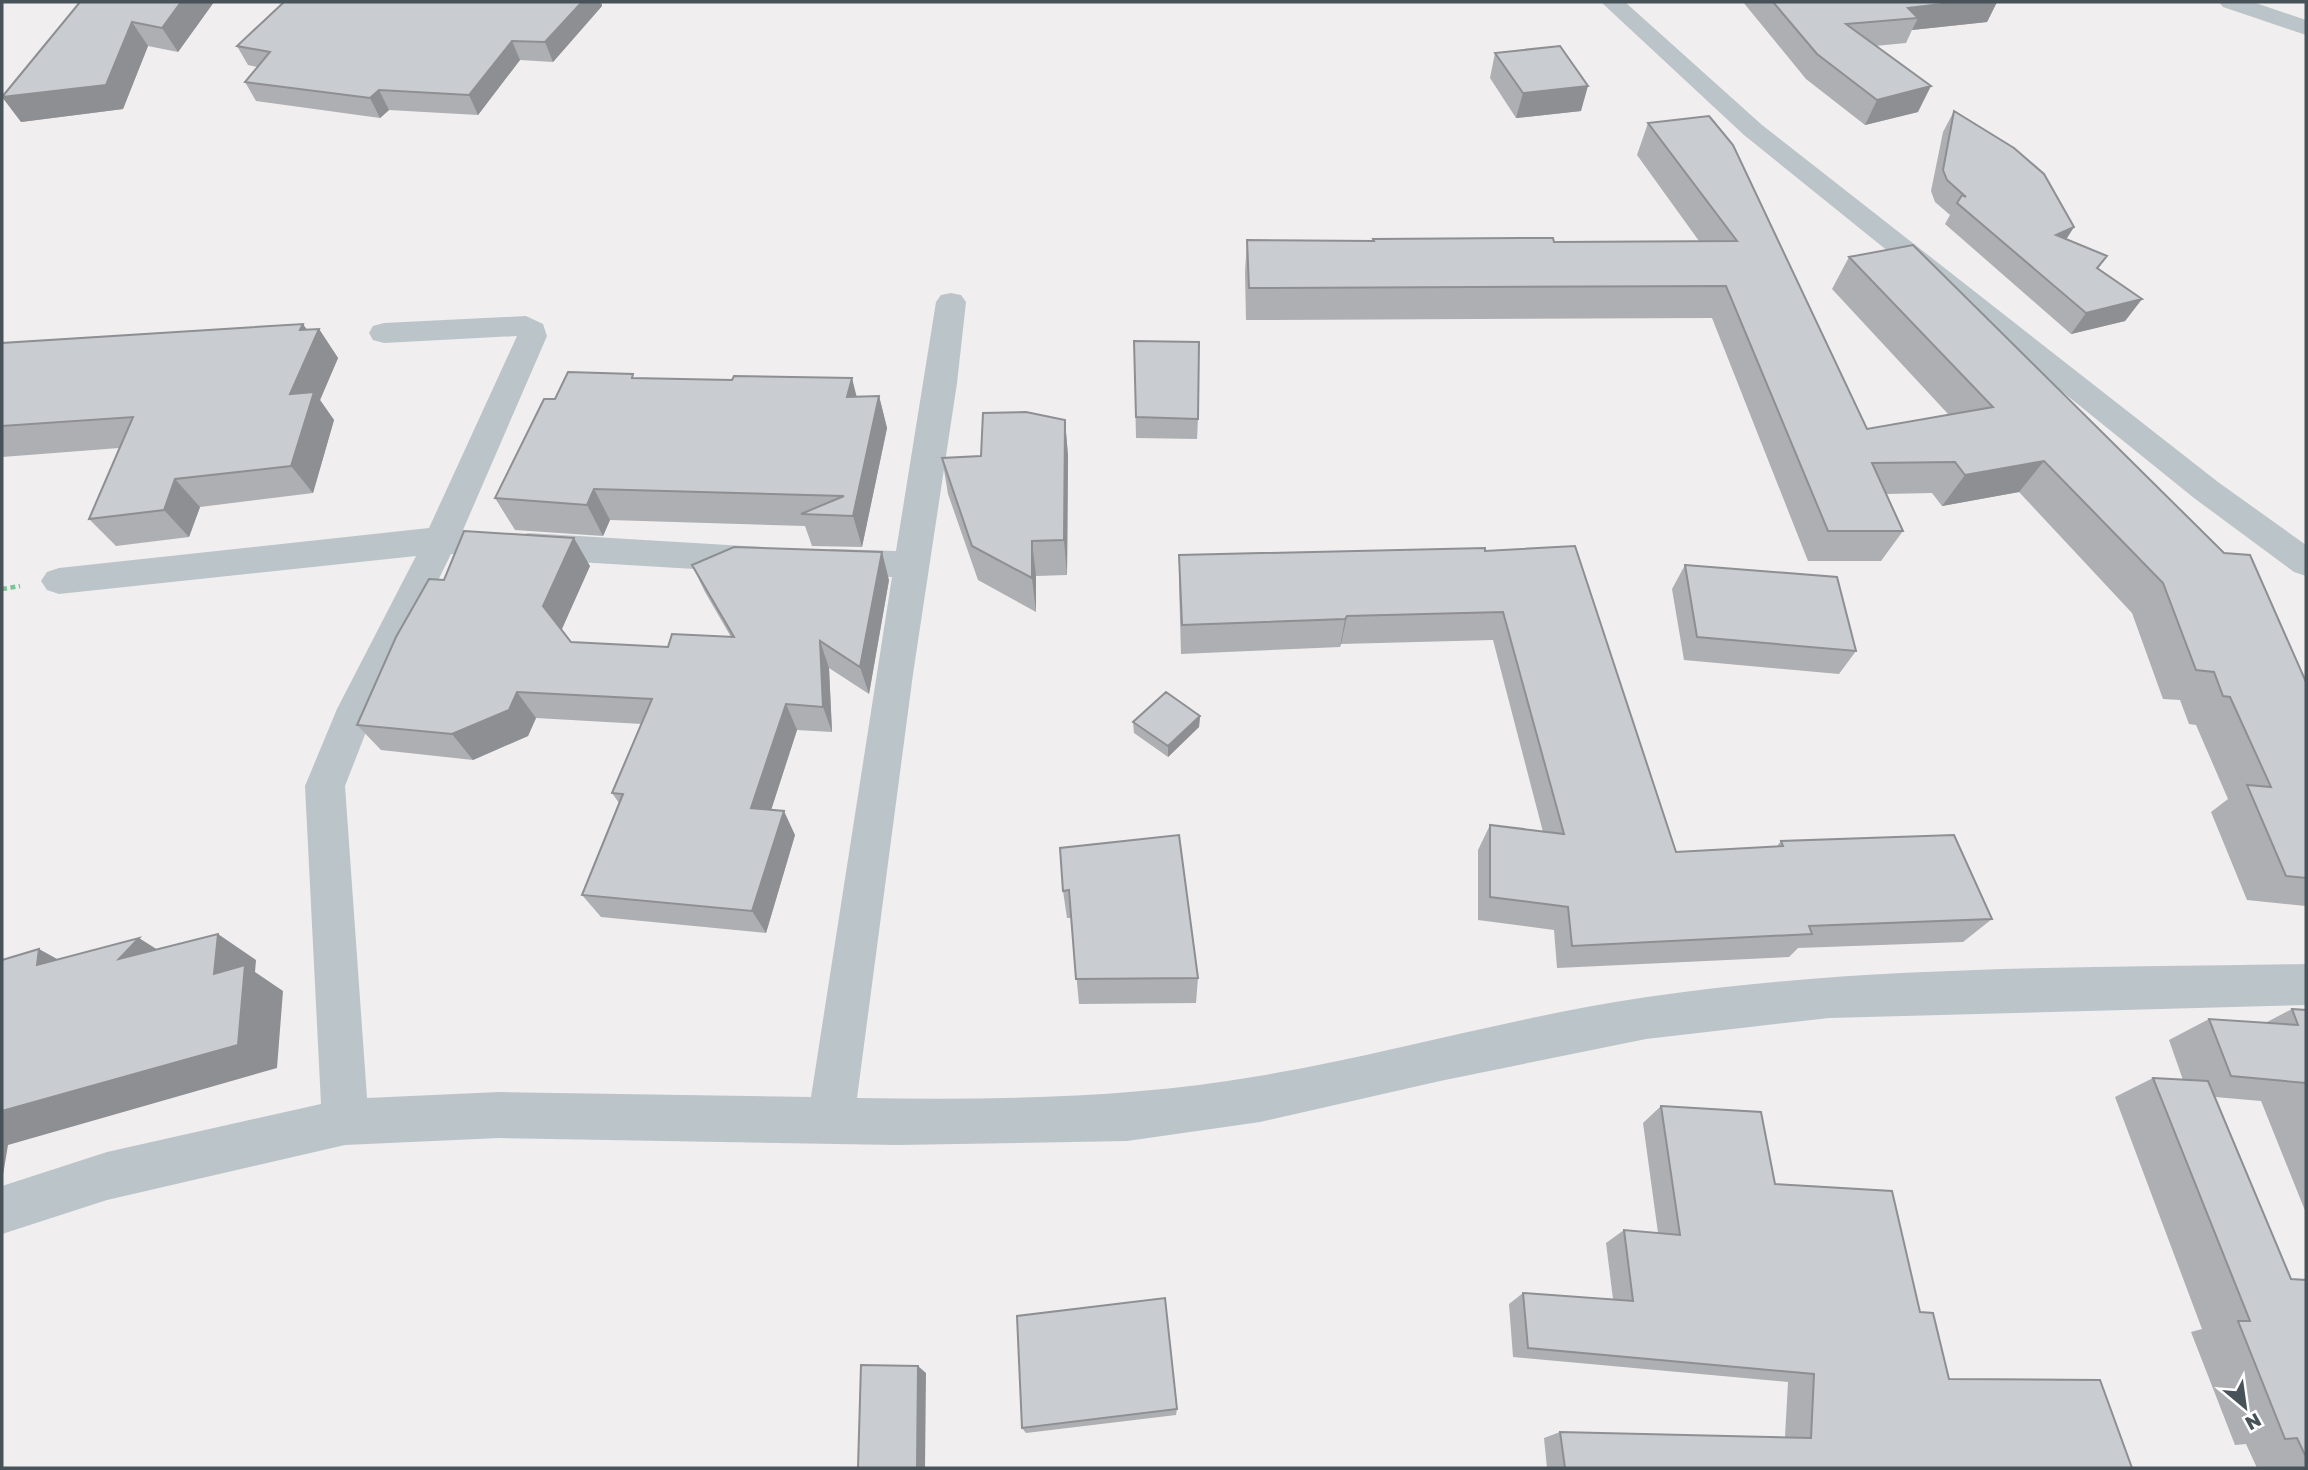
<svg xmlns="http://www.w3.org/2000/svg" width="2308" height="1470" font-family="'Golos Text',sans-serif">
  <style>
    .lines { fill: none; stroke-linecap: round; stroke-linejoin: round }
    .path { stroke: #7ec297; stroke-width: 4.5; stroke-dasharray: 5 3.5; stroke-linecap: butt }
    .minor { fill: #bbc4c9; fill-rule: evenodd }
    .wall { fill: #adafb3 }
    .shaded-wall { fill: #8d8f92 }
    .building { fill: #c9ccd0; stroke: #8d8f92; stroke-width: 2 }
  </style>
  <rect width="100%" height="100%" fill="#f0eeee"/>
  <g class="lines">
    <!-- path -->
    <path class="path" d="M2,589l18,-3"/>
    <!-- minor -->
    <path class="minor" d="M1601,2h24l137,123 456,357 88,63v31l-12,-4 -100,-74 -450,-363z
      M2219,2h34l53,18v15l-83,-28z
      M951,293l10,2 5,7 -9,81 -44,291 -56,424c134,2 270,1 402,-22 130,-22 258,-60 388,-79 218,-32 440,-29 659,-33v41l-477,13 -183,21 -206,42 -180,41 -133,19 -230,4 -398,-7 -154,7 -238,55 -105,34v-48l105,-34 214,-48 -16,-318 32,-77 79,-153 -357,38 -12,-4 -6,-9 6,-9 12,-4 370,-40 88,-192 -133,7 -11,-3 -4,-7 4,-7 11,-3 142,-7 17,8 4,12 -84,194 10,3 5,9 -5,9 -12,4 -10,-1 -76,155 -30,77 22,312 132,-6 312,5 81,-520 -60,-2 -12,-4 -5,-9 5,-9 12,-4 64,2 40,-249 5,-7z
      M528,533l233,14 12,4 5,9 -5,9 -12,4 -233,-14 -12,-4 -5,-9 5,-9z"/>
  </g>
  <!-- wall -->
  <path class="wall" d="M80,2h134l-36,50 -30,-6 -25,63 -102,13z
    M284,2h317l1,4 -49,56 -33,-2 -42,55 -89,-5 -9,8 -124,-17 -11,-19 12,-15 -9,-2 -11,-19z
    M1743,2h254l-10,20 -75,8 -6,13 -31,3 43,66 -53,13 -59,-46z
    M1495,53l86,58 -65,7 -26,-40z
    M1954,111l120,116 -8,12 41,17 -9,13 44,30 -17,22 -54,13 -126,-110 5,-9 -15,-13 -4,-11 12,-59z
    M1709,116l158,313 82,-14 -117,-126 17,-32 457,425v224l-59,-6 -36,-88 17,-13 -32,-74 -7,-1 -9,-24 -17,-1 -31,-86 -113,-121 -77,14 -10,-13 -46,1 17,37 -22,30h-73l-96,-243 -466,2 -1,-48 2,-32 126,1v-2l181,3 145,-1 -62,-86 11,-32z
    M319,329l19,29 -18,42 14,20 -21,73 -113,14 -11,30 -73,9 -27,-27 30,-71 -117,9v-114z
    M1134,341l64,78 -1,20 -61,-1z
    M635,378l222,18h22l8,32 -25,119 -50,-1 -7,-20 -195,-6 -7,16 -88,-6 -20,-32 60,-99z
    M1065,420l3,36 -1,119 -31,1v36l-58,-32 -30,-86 -6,-36 39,-2z
    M1485,551l191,301 101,-6 4,-5 211,78 -29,23 -165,6 -9,9 -232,11 -3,-38 -76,-10v-70l12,-25 53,7 -50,-192 -152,4 -1,3 -159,7 -2,-70v-29z
    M692,565l197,15 -20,114 -40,-26 3,64 -35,-2 -26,80 24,25 -29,98 -165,-16 -19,-22 37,-92 -7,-10 30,-69 -106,-6 -8,18 -55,24 -92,-10 -24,-25 87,-145 146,-14 -28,63 9,13 97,5 63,-10 -26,-45z
    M1685,565l171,86 -17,23 -155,-14 -12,-71z
    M1200,716l-1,11 -31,30 -34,-24 -1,-11z
    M1179,835l19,143 -2,25 -117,1 -8,-86h-4l-4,-27z
    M2292,1009l14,1v203l-45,-112 -46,-4 76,182 15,1v188h-49l-11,-24 -11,1 -44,-113 11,-3 -87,-232 38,-19 30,2 -14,-40 40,-21 56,4z
    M1661,1106l114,78 145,128 29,67 183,89h-585l-3,-30 16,-6 225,5 3,-55 -275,-25 -4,-53 14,-11 90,6 -7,-56 18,-13 34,3 -15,-110z
    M1177,1409l-1,6 -150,18 -4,-5z"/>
  <!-- shaded-wall -->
  <path class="shaded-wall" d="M181,2h33l-36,50 -16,-24z
    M582,2h19l1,4 -49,56 -8,-20z
    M1958,2h39l-10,20 -75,8 6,-12 -10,-10z
    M132,22l16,24 -25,63 -102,13 -19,-25z
    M512,41l8,19 -42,55 -9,-20z
    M1588,86l-7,25 -65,7 7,-25z
    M1931,86l-13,26 -53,13 12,-25z
    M379,90l10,20 -9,8 -10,-20z
    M2074,227l-14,22 -4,-14z
    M2142,299l-17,22 -54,13 15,-21z
    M303,324l11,16 5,-11 19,29 -18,42 14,20 -21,73 -22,-27 -1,-72 10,-64z
    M852,378l8,32 -13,-13z
    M879,396l8,32 -25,119 -9,-31z
    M1065,420l3,36 -1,119 -3,-35z
    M2044,461l-25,31 -77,14 23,-31z
    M175,479l25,28 -11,30 -25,-27z
    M594,489l16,31 -7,16 -16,-31z
    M574,538l16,28 -30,67 -17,-27z
    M1032,541l4,35v36l-4,-34z
    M882,552l7,28 -20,114 -9,-27z
    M1347,616l-6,28 -1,3 5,-28z
    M820,641l9,27 3,64 -9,-25z
    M517,692l19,26 -8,18 -55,24 -21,-26z
    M786,704l11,26 -33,102 -13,-24z
    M1200,716l-1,11 -31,30v-11z
    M784,811l11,24 -29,98 -14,-22z
    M218,934l38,26 -1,12 28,19 -6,77 -269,77 -6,36v-70l212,-137z
    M139,938l41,26 -61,-5z
    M39,949l47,26 -49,-10z
    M918,1366l8,7 -1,95h-8z"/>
  <!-- building -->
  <path class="building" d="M80,2h101l-19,26 -30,-6 -26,63 -104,12z
    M284,2h298l-37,40 -33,-1 -43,54 -90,-5 -9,8 -125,-16 25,-30 -33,-6z
    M1773,2h185l-50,6 10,10 -72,6 85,62 -54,14 -60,-46z
    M1560,46l28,40 -65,7 -28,-40z
    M1954,111l60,37 30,26 30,53 -18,8 51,21 -10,12 45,31 -56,14 -129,-110 5,-8 4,2 -19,-17 -4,-10z
    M1709,116l24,29 134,284 126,-22 -144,-150 64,-12 311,308 26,2 56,127v196l-20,-2 -39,-91 24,2 -41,-90 -7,-1 -9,-24 -18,-2 -33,-87 -119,-122 -79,14 -10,-13 -83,1 31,68h-75l-102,-245 -477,2 -2,-48 127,1 -1,-2 147,-1h33l1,4 183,-1 -89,-118z
    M303,324l-3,6 19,-1 -29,65 24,-2 -23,74 -116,13 -11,31 -75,9 44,-102 -131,9v-83z
    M1134,341l65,1 -1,77 -62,-2z
    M568,372l65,2 -1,4 100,2 2,-4 118,2 -5,19 32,-1 -26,120 -52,-2 43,-18 -250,-7 -7,16 -92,-7 49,-99h11z
    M1026,412l39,8 -1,120 -32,1v37l-60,-32 -30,-88 39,-2 2,-43z
    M464,531l110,7 -31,68 28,36 97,5 4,-13 62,3 -42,-72 42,-18 148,5 -22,115 -40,-26 3,66 -37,-3 -35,104 33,3 -32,100 -170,-16 41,-101 -11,-1 40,-94 -135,-7 -8,18 -57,24 -95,-9 39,-88 33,-58 15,1z
    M1575,546l101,306 107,-6 -2,-5 173,-6 38,84 -183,7 3,8 -240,12 -4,-39 -78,-10v-72l74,9 -61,-222 -156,4 -2,3 -163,6 -3,-70 306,-7v3z
    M1685,565l152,12 19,74 -159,-14z
    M1166,692l34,24 -32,30 -35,-24z
    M1179,835l19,143 -122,1 -7,-89 -6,1 -3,-43z
    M218,934l-4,40 31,-9 -7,80 -236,66v-151l37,-11 -2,16 102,-27 -20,21z
    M2292,1009l14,1v73l-75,-7 -22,-57 89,6z
    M2153,1078l55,3 83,198 15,1v177l-9,-19 -12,1 -47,-118h12z
    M1661,1106l100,6 14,72 117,7 28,121 13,1 16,66 151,1 32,88h-567l-5,-36 251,6 3,-64 -286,-26 -5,-55 110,8 -9,-71 56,5z
    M1165,1298l12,111 -155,19 -5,-112z
    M861,1365l57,1 -1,102h-59z"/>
  <!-- border -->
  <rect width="2308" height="1470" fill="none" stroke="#485359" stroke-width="7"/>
  <!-- north arrow -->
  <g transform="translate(2245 1407) rotate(151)" stroke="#ffffff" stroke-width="5" paint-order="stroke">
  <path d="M0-5L12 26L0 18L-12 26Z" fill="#485359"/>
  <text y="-10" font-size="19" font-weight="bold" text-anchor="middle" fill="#485359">N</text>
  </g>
</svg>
